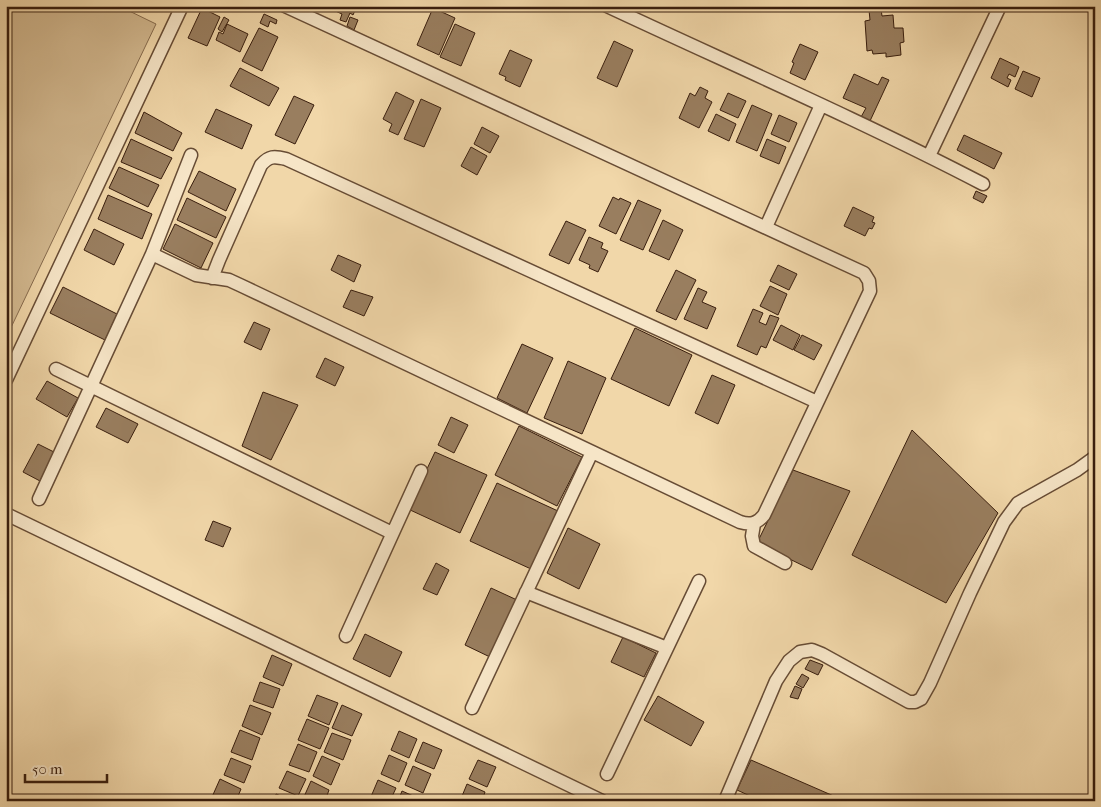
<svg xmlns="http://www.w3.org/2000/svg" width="1101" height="807" font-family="'IM FELL French Canon',serif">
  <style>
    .green { fill: #d2b88f; stroke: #866b4e }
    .building { fill: #997e5f; stroke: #391e0e }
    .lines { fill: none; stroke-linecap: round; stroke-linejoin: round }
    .street-casing { stroke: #674c35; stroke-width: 15 }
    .street { stroke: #f6e5c7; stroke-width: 12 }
  </style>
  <rect width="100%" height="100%" fill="#f1d7a9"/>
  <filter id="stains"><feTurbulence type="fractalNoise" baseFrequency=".004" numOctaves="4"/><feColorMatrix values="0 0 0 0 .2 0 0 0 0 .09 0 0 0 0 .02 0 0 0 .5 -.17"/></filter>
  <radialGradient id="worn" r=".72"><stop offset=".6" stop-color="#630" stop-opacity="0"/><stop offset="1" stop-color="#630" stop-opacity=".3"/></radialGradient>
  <!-- green -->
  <path class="green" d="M6,6h113l37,18 -150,314z"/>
  <!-- building -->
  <path class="building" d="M335,6h22l-4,9 -3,-2 -4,9 -6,-2 2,-6 -9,-4z
    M202,8l18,9 -13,29 -19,-8z
    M433,8l22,10 -16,37 -22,-10z
    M881,9l1,7 11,-1 1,13h9l1,14 -4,1 1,12 -15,2v-4l-13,1 -1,-4 -5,1 -2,-30 5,-1 -1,-10z
    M264,14l13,6 -1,4 -6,-3 -2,6 -8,-4z
    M224,17l5,3 -7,12 -4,-3z
    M350,17l8,3 -4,10 -7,-4z
    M227,24l21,10 -8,18 -24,-12 3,-8 4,2z
    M455,24l20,9 -14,33 -21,-9z
    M259,28l19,9 -16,34 -20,-10z
    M614,41l19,9 -16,37 -20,-9z
    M800,44l18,8 -13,28 -15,-7 4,-10 -2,-1z
    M510,50l22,10 -12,27 -15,-7 1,-3 -7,-3z
    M1000,58l19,9 -4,10 -6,-3 -2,4 4,2 -3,7 -17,-9z
    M240,68l39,20 -10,18 -39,-20z
    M1023,71l17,7 -8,19 -17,-8z
    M854,74l24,11 4,-8 7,3 -19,41 -9,-4 5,-9 -23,-10z
    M700,87l8,4 -3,7 7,4 -13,26 -20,-10 11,-25 5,3z
    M396,92l18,9 -16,34 -9,-4 3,-7 -9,-5z
    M728,93l18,8 -8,17 -18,-8z
    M294,96l20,9 -19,39 -20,-9z
    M421,99l20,9 -17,39 -20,-8z
    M752,105l20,9 -15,37 -21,-9z
    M216,109l36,16 -10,24 -37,-17z
    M144,112l38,21 -9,18 -38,-18z
    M716,114l20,10 -7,17 -21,-10z
    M779,115l18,8 -8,19 -18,-8z
    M482,127l17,9 -9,17 -16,-9z
    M964,135l38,18 -8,16 -37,-19z
    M131,139l41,19 -11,21 -40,-17z
    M767,139l19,8 -7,17 -19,-8z
    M471,147l16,9 -10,19 -16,-9z
    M119,167l40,18 -11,22 -39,-19z
    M199,171l37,18 -10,22 -38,-19z
    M976,191l11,5 -4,7 -10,-5z
    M108,195l44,19 -10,25 -44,-20z
    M613,197l6,3 1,-2 11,5 -15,31 -17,-8z
    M187,198l39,19 -10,21 -39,-18z
    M638,200l23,10 -18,40 -23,-10z
    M853,207l21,10 -2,5 3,1 -3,6 -3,-1 -4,8 -21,-10z
    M663,220l20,10 -14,30 -20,-9z
    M566,221l20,9 -17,34 -20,-9z
    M175,224l38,19 -12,25 -38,-19z
    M94,229l30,15 -10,21 -30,-15z
    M589,237l14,6 -2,5 7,3 -10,21 -9,-4 1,-3 -11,-5z
    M338,255l23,10 -7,17 -23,-12z
    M778,265l19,9 -8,16 -19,-9z
    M676,270l20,10 -20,40 -20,-9z
    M770,286l17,8 -9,21 -18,-9z
    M63,287l54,27 -12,26 -55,-27z
    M698,288l9,4 -5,10 14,6 -9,21 -23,-10z
    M351,290l22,7 -9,19 -21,-9z
    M753,309l10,4 -4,9 7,3 4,-10 9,3 -13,30 -5,-2 -4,9 -20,-9z
    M254,322l16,7 -9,21 -17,-8z
    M781,325l19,10 -7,15 -20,-10z
    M635,328l57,27 -23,51 -58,-27z
    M802,335l20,10 -8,15 -20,-10z
    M522,344l31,14 -26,55 -30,-15z
    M325,358l19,9 -9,19 -19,-9z
    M568,361l38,17 -24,56 -38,-16z
    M712,375l23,10 -17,39 -23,-11z
    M47,381l31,17 -11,19 -31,-18z
    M263,392l35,13 -27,55 -29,-14z
    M106,408l32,16 -10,19 -32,-16z
    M451,417l17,8 -14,28 -16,-8z
    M519,426l63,31 -25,49 -62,-31z
    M912,430l86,83 -52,90 -94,-48z
    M38,444l16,8 -14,29 -17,-9z
    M435,452l52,23 -27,58 -52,-24z
    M793,470l57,21 -38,79 -55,-27z
    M497,483l61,28 -27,58 -61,-28z
    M213,521l18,7 -8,19 -18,-7z
    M568,528l32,16 -21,45 -32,-16z
    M436,563l13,7 -12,25 -14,-6z
    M491,588l26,12 -27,57 -25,-12z
    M365,634l37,18 -12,25 -37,-18z
    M623,637l33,16 -12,24 -33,-15z
    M272,655l20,9 -9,22 -20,-9z
    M810,660l13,5 -5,10 -13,-6z
    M802,674l7,4 -6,10 -7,-4z
    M260,682l20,7 -7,19 -20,-7z
    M795,686l7,3 -4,10 -8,-2z
    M317,695l21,8 -9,22 -21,-9z
    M658,696l46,26 -13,24 -47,-26z
    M250,705l21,8 -9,22 -20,-9z
    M342,705l20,9 -10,22 -20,-8z
    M307,719l22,9 -9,21 -22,-9z
    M240,730l20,8 -8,22 -21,-8z
    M399,731l18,8 -8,19 -18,-8z
    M332,733l19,7 -8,20 -19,-8z
    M423,742l19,8 -8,19 -19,-8z
    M298,744l19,8 -8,20 -20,-7z
    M389,755l18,8 -8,19 -18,-8z
    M322,756l18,8 -9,21 -18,-9z
    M231,758l20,8 -7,17 -20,-8z
    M478,760l18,7 -9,20 -18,-8z
    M751,760l85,37 -2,4h-73l-24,-11z
    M413,766l18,8 -8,19 -18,-8z
    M287,771l19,8 -8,17 -19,-8z
    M220,779l21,10 -5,12h-15l-9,-4z
    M378,780l18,8 -6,13h-15l-5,-2z
    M311,781l18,9 -4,11h-18l-4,-2z
    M467,784l18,8 -3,9h-22z
    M402,791l18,8 -1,2h-21z
    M276,794l17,7h-19z"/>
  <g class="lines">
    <!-- street casing -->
    <g class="street-casing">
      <path id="street" d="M607,6c126,59 253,114 376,178
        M191,155l-39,99 44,21 33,5 13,6 498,236c10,3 17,2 24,-7l106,-224 -1,-10 -5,-8 -579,-267
        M929,156l71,-150
        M766,227l55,-122
        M212,278l7,-18 42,-95c8,-9 13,-9 25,-6l531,243
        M56,369l336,164
        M6,380l176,-374
        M39,499l113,-245
        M6,514l596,287
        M754,524l-2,12 2,10 31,17
        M526,592l141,56
        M346,636l75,-165
        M472,708l120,-256
        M607,774l92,-193
        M725,801l51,-120 13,-20 11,-9 12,-2 10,4 87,48h6l6,-3 9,-16 40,-90 34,-71 14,-19 59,-33 18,-13"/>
    </g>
    <!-- street -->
    <use href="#street" class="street"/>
  </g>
  <!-- margin -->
  <rect width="1101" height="807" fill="none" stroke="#f1d7a9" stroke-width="25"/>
  <rect x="8" y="8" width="1086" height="792" fill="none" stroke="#391e0e" stroke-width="2.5"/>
  <rect x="12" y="12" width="1076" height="782" fill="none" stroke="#391e0e"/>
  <!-- scale -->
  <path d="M25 774v8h82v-8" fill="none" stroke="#391e0e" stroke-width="2.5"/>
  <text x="32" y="774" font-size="15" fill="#391e0e" stroke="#f6e5c7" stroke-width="4" paint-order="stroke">50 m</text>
  <rect width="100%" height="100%" filter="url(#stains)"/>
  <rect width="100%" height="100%" fill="url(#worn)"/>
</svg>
